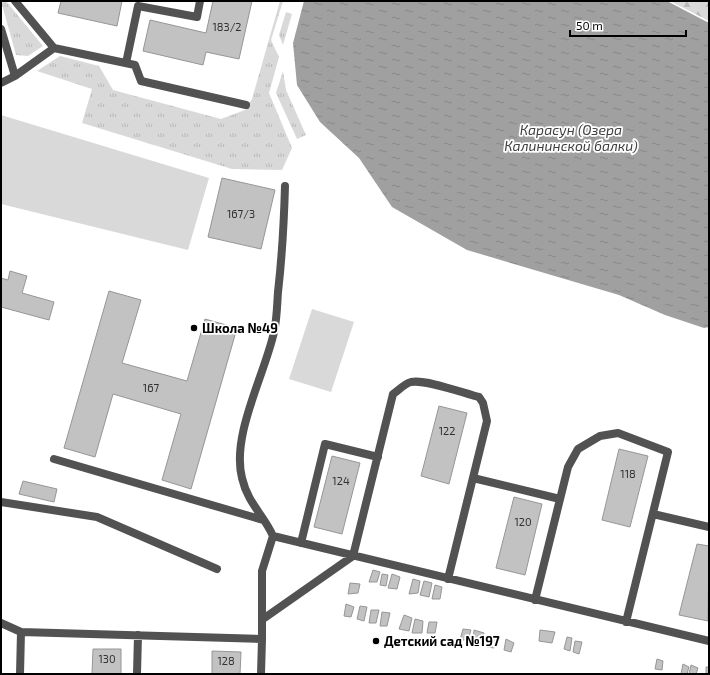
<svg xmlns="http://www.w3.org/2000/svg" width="710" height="675" font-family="'Exo 2',sans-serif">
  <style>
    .grass { fill: url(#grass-tufts) }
    .forest { fill: url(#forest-firs) }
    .pitch { fill: #d9d9d9 }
    .water { fill: url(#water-ripples) }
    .building { fill: #c2c2c2; stroke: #969696 }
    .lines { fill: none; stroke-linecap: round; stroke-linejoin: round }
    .lane { stroke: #525252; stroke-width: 8 }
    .poi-dot { fill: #000; stroke: #fff; stroke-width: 1.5 }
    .labels { text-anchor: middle; stroke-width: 3.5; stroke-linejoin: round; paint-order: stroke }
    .number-label { font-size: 11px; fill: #303030 }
    .poi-label { font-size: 13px; font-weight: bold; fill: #000; stroke: #fff; text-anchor: start }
    .water-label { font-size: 14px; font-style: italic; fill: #414141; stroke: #fff }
  </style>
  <defs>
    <pattern id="grass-tufts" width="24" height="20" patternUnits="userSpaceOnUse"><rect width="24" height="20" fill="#d9d9d9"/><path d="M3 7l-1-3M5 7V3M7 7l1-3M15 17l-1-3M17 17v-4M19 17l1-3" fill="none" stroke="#b8b8b8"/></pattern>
    <pattern id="forest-firs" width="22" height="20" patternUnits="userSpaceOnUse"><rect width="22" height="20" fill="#d9d9d9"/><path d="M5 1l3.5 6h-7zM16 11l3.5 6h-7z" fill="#b8b8b8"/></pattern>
    <pattern id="water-ripples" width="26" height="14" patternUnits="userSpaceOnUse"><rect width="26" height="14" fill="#a0a0a0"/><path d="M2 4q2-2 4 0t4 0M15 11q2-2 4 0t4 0" fill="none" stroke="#888"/></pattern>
  </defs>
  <rect width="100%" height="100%" fill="#fff"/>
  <!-- grass -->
  <path class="grass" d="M1,1h5l37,45 -15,10 -12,-1z
    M280,1h3l-12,39 8,17 -10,36 23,55 -10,22 -50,-1 -150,-46 10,-34 -55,-18 23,-15 39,10 14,24 108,29 24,-9 7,-11z
    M286,12l6,2 -9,31 -4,-10z
    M283,71l3,19 20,45 -9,4 -21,-46z"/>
  <!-- forest -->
  <path class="forest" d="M670,1h39v20z"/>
  <!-- pitch -->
  <path class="pitch" d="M1,115l208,63 -21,72 -187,-46z
    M312,309l42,13 -23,70 -42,-13z"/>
  <!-- water -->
  <path class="water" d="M304,1h363l42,22v304l-5,1 -39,-13 -46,-20 -152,-45 -75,-43 -33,-49 -39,-36 -23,-37 -4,-42z"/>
  <!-- building -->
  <path class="building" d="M61,1h61l-5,25 -59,-13z
    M213,1h39l-13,58 -33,-7 -3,13 -60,-14 7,-31 56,13z
    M222,178l53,12 -14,59 -53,-12z
    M10,271l17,5 -5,17 32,9 -5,18 -48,-13v-29l7,2z
    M109,291l32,9 -19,63 65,18 18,-62 32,9 -46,161 -29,-9 19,-66 -68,-20 -18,63 -31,-9z
    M439,406l28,7 -18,71 -28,-8z
    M619,449l29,7 -18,71 -28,-7z
    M332,456l28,7 -18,71 -28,-7z
    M23,481l34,8 -3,13 -35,-8z
    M514,497l28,7 -17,71 -29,-7z
    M697,544l12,2 -1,75 -29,-6z
    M373,570l7,2 -3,10h-8z
    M382,574l6,1 -2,11 -6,-1z
    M392,574l8,3 -3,12 -9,-1z
    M413,579l7,2 -2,12 -9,1z
    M424,581l8,2 -3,14 -9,-2z
    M350,583l10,1 -2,9 -10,1z
    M435,585l7,2 -2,12h-8z
    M346,604l8,3 -3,10 -7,-1z
    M360,606l7,1 -3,14 -7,-2z
    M371,610h8l-3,13h-7z
    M382,612l8,1 -3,13h-7z
    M404,615l8,3 -3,13 -10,-2z
    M415,619l8,2 -1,12h-10z
    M429,622h8l-2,11h-8z
    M463,629l8,1 -3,10h-8z
    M474,630l10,3 -4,11 -7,-1z
    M540,630l15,2 -3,11 -13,-2z
    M489,636l8,2 -3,10 -7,-1z
    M567,637l5,1 -2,13 -6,-2z
    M506,639l8,4 -3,9 -7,-2z
    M575,641l7,1 -3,12 -6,-2z
    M93,649h28v25h-29z
    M212,651l29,1 -1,22h-28z
    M657,659l6,2 -1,9 -7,-1z
    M683,664l6,3 -2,7h-6z
    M691,665l7,3 -2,6h-7z
    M706,667h3v7h-3z"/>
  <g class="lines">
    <!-- lane -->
    <path class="lane" d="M1,29l14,47
      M54,48l81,17 6,16 105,24
      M126,63l12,-57 59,11 3,-16
      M1,83l14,-7 39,-28 -39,-47
      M54,459l209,61
      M473,478l87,21
      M1,502l96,15 120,52
      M653,514l56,13
      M273,536l436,105
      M301,543l24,-99 53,13
      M535,600l33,-133 10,-18 22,-13 18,-3 50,19 -42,170
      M263,619l90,-63 40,-162c6,-4 11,-10 18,-12 15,-3 52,11 68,15l4,6 4,18 -39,158
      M1,623l20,9 241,7v-68l11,-35c-9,-21 -25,-32 -31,-58 -11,-43 23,-104 32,-146 3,-13 3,-27 4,-40 4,-35 6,-70 7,-106
      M20,674l1,-42
      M137,674l1,-39
      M261,674l1,-35"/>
  </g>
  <!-- markers -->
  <g class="poi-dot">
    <circle cx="194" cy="328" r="4"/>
    <circle cx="376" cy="641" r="4"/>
  </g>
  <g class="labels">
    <!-- number labels -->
    <g class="number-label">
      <text x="227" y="31">183/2</text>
      <text x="241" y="218">167/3</text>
      <text x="151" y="392">167</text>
      <text x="447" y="435">122</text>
      <text x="628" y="478">118</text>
      <text x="341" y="485">124</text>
      <text x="523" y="526">120</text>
      <text x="107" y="663">130</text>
      <text x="226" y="665">128</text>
    </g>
    <!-- poi labels -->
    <g class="poi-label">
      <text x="202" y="333">Школа №49</text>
      <text x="384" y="646">Детский сад №197</text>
    </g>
    <!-- water labels -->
    <g class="water-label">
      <text x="571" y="135">Карасун (Озера<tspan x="571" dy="16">Калининской балки)</tspan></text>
    </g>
  </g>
  <!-- border -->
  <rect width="710" height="675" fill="none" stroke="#000000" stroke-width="4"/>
  <!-- scale -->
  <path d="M570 30v6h116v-6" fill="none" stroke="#000000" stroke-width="2"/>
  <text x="576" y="30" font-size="12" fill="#000000" stroke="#ffffff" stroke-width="3" paint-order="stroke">50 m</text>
</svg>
